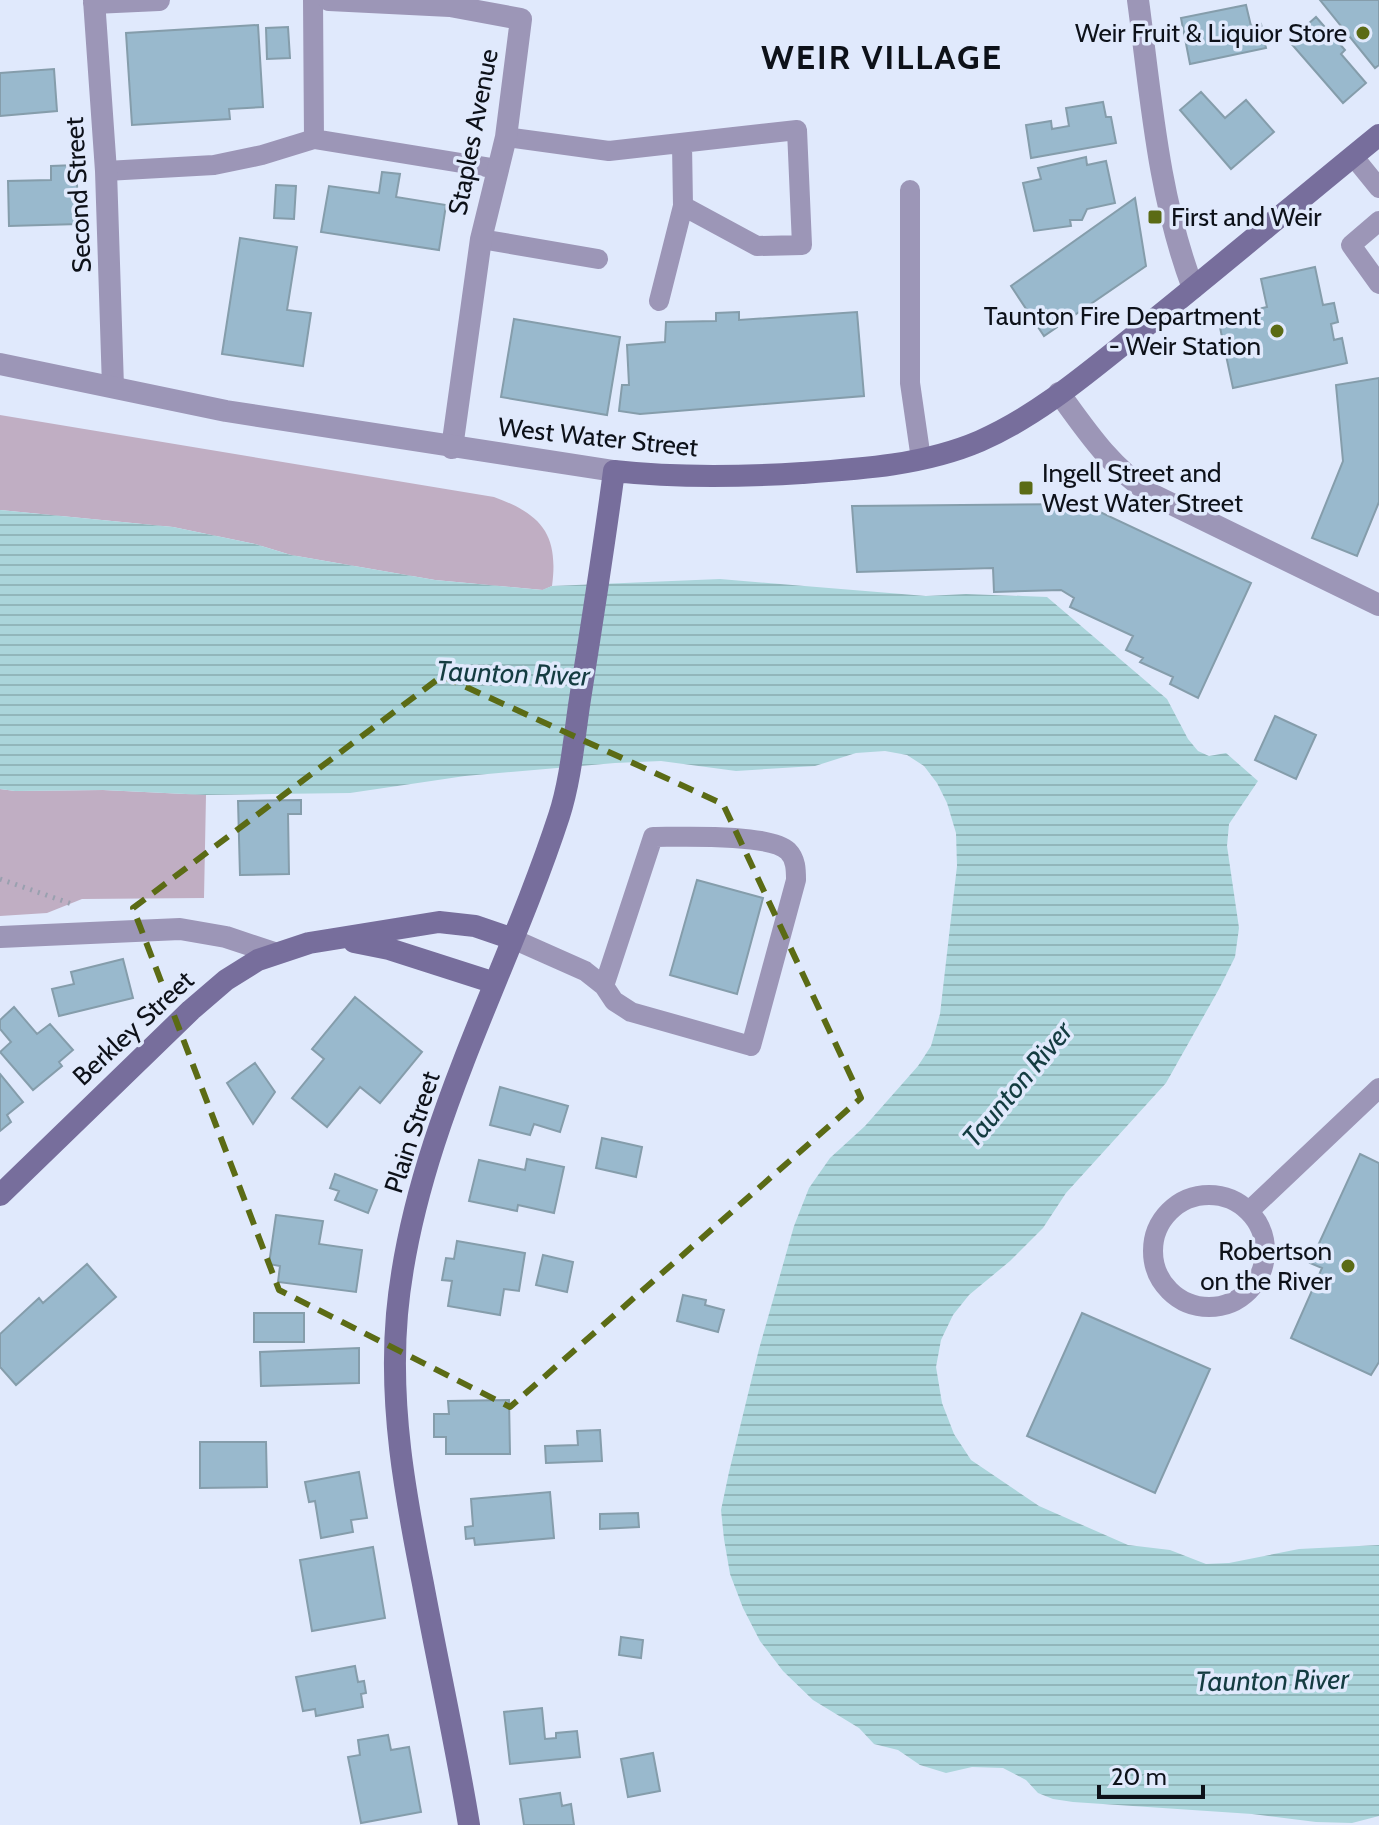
<svg xmlns="http://www.w3.org/2000/svg" width="1379" height="1825" font-family="Cabin,sans-serif">
  <style>
    .green { fill: #c0aec3 }
    .water { fill: url(#water-rules) }
    .building { fill: #99b9cd; stroke: #859dab; stroke-width: 2 }
    .lines { fill: none; stroke-linecap: round; stroke-linejoin: round }
    .path { stroke: #99a0af; stroke-width: 5; stroke-dasharray: 2 6; stroke-linecap: butt }
    .service { stroke: #9c96b7; stroke-width: 20 }
    .minor { stroke: #9c96b7; stroke-width: 22 }
    .tertiary { stroke: #9c96b7; stroke-width: 22 }
    .secondary { stroke: #776e9c; stroke-width: 22 }
    .marked { fill: none; stroke: #5b6b15; stroke-width: 6; stroke-dasharray: 16 10; stroke-linejoin: round }
    .poi-dot { fill: #5b6b15; stroke: #e0e9fc; stroke-width: 3 }
    .labels { text-anchor: middle; stroke-width: 7; stroke-linejoin: round; paint-order: stroke }
    .poi-label { font-size: 26px; fill: #0d1119; stroke: #e0e9fc; text-anchor: end }
    .street-label { font-size: 26px; fill: #0d1119; stroke: #e0e9fc }
    .water-label { font-size: 28px; font-style: italic; fill: #143c41; stroke: #e0e9fc }
    .district-label { font-size: 34px; font-weight: bold; letter-spacing: 2px; fill: #0d1119; stroke: #e0e9fc }
  </style>
  <defs>
    <pattern id="water-rules" width="6" height="5" patternUnits="userSpaceOnUse" patternTransform="scale(2)"><rect width="6" height="5" fill="#abd5db"/><path d="M0 2.5h6" fill="none" stroke="#92b6bb"/></pattern>
  </defs>
  <rect width="100%" height="100%" fill="#e0e9fc"/>
  <!-- green -->
  <path class="green" d="M0,415l494,82c47,17 65,37 58,89l-9,4 -108,-10 -144,-25 -36,-11 -82,-17 -173,-17z
    M0,789l15,2 88,-1 103,5 -2,103 -122,1 -35,14 -47,3z"/>
  <!-- water -->
  <path class="water" d="M0,510l173,17 82,17 36,11 144,25 107,10 10,-4 168,-7 206,17 40,-2 81,3 120,102 21,40 10,12 11,5 17,-3 32,28 -29,43 -2,22 12,82 -4,29 -16,32 -53,94 -100,110 -23,35 -33,33 -41,34 -16,20 -12,25 -5,27 6,36 12,31 17,26 68,46 89,39 42,5 36,14 23,-1 70,-14 80,-4v271l-27,7 -36,-1 -64,-8 -179,-12 -20,-3 -15,-6 -12,-13 -23,-12 -31,-1 -26,6 -26,-8 -22,-15 -24,-6 -15,-16 -46,-28 -30,-29 -23,-30 -17,-33 -13,-34 -6,-35 -3,-29 8,-38 30,-123 35,-123 15,-38 21,-30 35,-32 53,-60 13,-20 9,-32 17,-148 -1,-33 -9,-30 -10,-20 -13,-17 -17,-11 -22,-4 -29,2 -41,13 -79,5 -75,-10 -46,2 -150,13 -115,17 -144,2 -103,-5 -88,1 -15,-2z"/>
  <!-- building -->
  <path class="building" d="M1320,0h59v65l-4,3z
    M1246,5l5,21 10,-2 5,24 -76,16 -9,-46z
    M1316,17l29,33 -4,4 25,29 -23,20 -54,-62z
    M258,25l5,82 -34,2 1,10 -98,6 -6,-92z
    M288,27l2,31 -23,1 -1,-31z
    M54,69l3,42 -57,5v-43z
    M1201,92l24,26 21,-18 28,32 -43,37 -51,-59z
    M1103,102l3,15h5l5,26 -85,15 -5,-33 25,-4 1,8 17,-3 -3,-18z
    M1086,157l1,8 19,-4 9,42 -28,6 -5,11h-12l1,6 -37,5 -11,-48 18,-4 -3,-11z
    M76,165l3,59 -70,2 -1,-45 43,-1v-14z
    M382,172l18,2 -4,23 50,8 -7,45 -118,-18 8,-46 50,7z
    M276,185l20,1 -2,33 -20,-1z
    M1135,198l11,68 -102,70 -33,-50z
    M240,238l57,9 -10,63 24,3 -8,53 -81,-12z
    M1315,267l8,38 11,-2 4,19 -7,2 3,16 8,-2 5,25 -114,25 -15,-70 49,-11 -6,-28z
    M739,312v8l118,-8 7,84 -224,18 -21,-3 3,-26h7l-2,-40 38,-3 1,-20 50,-1v-8z
    M514,319l106,18 -13,78 -106,-18z
    M1379,378v124l-22,54 -45,-18 31,-77 -7,-76z
    M1083,504l168,79 -53,115 -28,-14 3,-7 -33,-15 3,-4 -17,-8 7,-14 -63,-29 4,-9 -13,-8 -67,2 -1,-24 -136,4 -5,-66z
    M1275,716l41,19 -20,44 -41,-19z
    M301,800v14h-13l1,60 -49,1 -2,-74z
    M697,880l66,18 -26,96 -67,-19z
    M123,959l10,39 -74,18 -7,-27 22,-5 -3,-12z
    M355,997l67,55 -42,51 -20,-16 -33,40 -35,-29 32,-39 -12,-10z
    M14,1007l23,27 13,-10 23,26 -14,12 3,4 -29,24 -33,-38 11,-10 -11,-13v-9z
    M255,1063l20,29 -22,32 -26,-41z
    M0,1074l23,28 -16,13 4,7 -11,9z
    M500,1087l68,19 -8,26 -26,-8 -4,11 -40,-10z
    M602,1138l40,9 -6,30 -40,-9z
    M1360,1154l19,9v199l-8,13 -80,-37 31,-70 -12,-5z
    M527,1159l37,8 -10,46 -36,-8 -1,6 -48,-10 10,-41 46,10z
    M335,1174l42,16 -9,23 -33,-13 4,-9 -9,-3z
    M276,1215l47,6 -4,23 43,6 -6,42 -78,-10 2,-16 -11,-2z
    M457,1241l68,12 -6,38 -15,-2 -4,26 -52,-9 4,-25 -10,-1 4,-22 8,1z
    M543,1255l30,7 -6,30 -31,-7z
    M87,1264l29,33 -100,88 -16,-18v-33l39,-36 4,5z
    M683,1295l23,5 -1,5 19,5 -6,22 -41,-11z
    M254,1313h50v29h-50z
    M1082,1313l128,56 -55,124 -128,-57z
    M359,1348v35l-98,3 -1,-34z
    M509,1400l1,54h-64v-17h-12v-23h15l-1,-13z
    M600,1430l2,31 -56,2 -1,-17 33,-1 -1,-14z
    M200,1442h66l1,45 -67,1z
    M359,1472l8,46 -16,2 2,12 -32,6 -6,-37 -6,1 -4,-20z
    M550,1492l4,46 -79,7 -1,-7 -8,1 -1,-12 8,-1 -2,-27z
    M638,1513l1,14 -39,2v-15z
    M373,1547l12,71 -73,13 -12,-71z
    M621,1637l22,3 -2,18 -22,-3z
    M355,1666l3,16 6,-1 2,12 -5,1 2,13 -47,9 -1,-7 -12,2 -7,-34z
    M542,1708l3,31 11,-1v-5l21,-2 3,26 -70,7 -6,-52z
    M388,1735l3,15 18,-3 12,65 -60,11 -13,-66 12,-2 -2,-15z
    M653,1753l7,38 -32,6 -7,-38z
    M560,1793l2,13 9,-2 3,21h-50l-4,-26z"/>
  <g class="lines">
    <!-- path -->
    <path class="path" d="M0,879l72,25"/>
    <!-- service -->
    <path class="service" d="M313,0l1,139 184,30
      M506,137l103,14 188,-21 5,115 -45,1 -74,-40
      M1353,156l26,32
      M106,171l108,-6 48,-10 52,-16
      M910,190v193l11,76
      M1379,221l-28,24 28,39
      M481,239l117,20
      M659,301l24,-95 -1,-62
      M653,837c28,0 116,-4 135,14 8,8 8,19 8,29l-45,166 -120,-34 -17,-11 -10,-15z
      M513,939l72,32 19,15
      M1153 1251a56 56 0 1 1 112 0a56 56 0 1 1-112 0Z
      M1249,1211l130,-123"/>
    <!-- minor -->
    <path class="minor" d="M94,0l12,171 7,216
      M329,0l121,6 71,13 -15,118 -25,102 -29,209
      M94,3l65,-3
      M0,937l180,-8 46,8 48,16"/>
    <!-- tertiary -->
    <path class="tertiary" d="M1138,0c13,97 20,196 55,288
      M0,364l226,47 388,60
      M1059,393c29,40 50,72 92,101l228,111"/>
    <!-- secondary -->
    <path class="secondary" d="M354,942l35,7 106,34
      M0,1195l191,-185 35,-30 32,-20 51,-17 130,-21 36,4 38,13
      M469,1825c-13,-80 -31,-160 -46,-241 -18,-90 -34,-178 -26,-270 16,-176 108,-333 162,-498 12,-37 15,-78 21,-117 12,-76 24,-152 34,-228 63,7 125,6 188,2 60,-4 122,-8 178,-32 59,-26 110,-70 160,-110 80,-64 159,-131 239,-196"/>
  </g>
  <!-- marked area -->
  <path class="marked" d="M442,676l281,128 138,294 -351,309 -231,-117 -146,-382z"/>
  <!-- markers -->
  <g class="poi-dot">
    <circle cx="1363" cy="33" r="8"/>
    <rect x="1147" y="209" width="16" height="16" rx="4"/>
    <circle cx="1277" cy="331" r="8"/>
    <rect x="1018" y="480" width="16" height="16" rx="4"/>
    <circle cx="1348" cy="1266" r="8"/>
  </g>
  <g class="labels">
    <!-- poi labels -->
    <g class="poi-label">
      <text x="1347" y="42">Weir Fruit &amp; Liquior Store</text>
      <text x="1171" y="226" text-anchor="start">First and Weir</text>
      <text x="1261" y="325">Taunton Fire Department<tspan x="1261" dy="30">- Weir Station</tspan></text>
      <text x="1042" y="482" text-anchor="start">Ingell Street and<tspan x="1042" dy="30">West Water Street</tspan></text>
      <text x="1332" y="1260">Robertson<tspan x="1332" dy="30">on the River</tspan></text>
    </g>
    <!-- street labels -->
    <g class="street-label">
      <text transform="translate(473 132) rotate(-79)" y="9">Staples Avenue</text>
      <text transform="translate(78 195) rotate(-93)" y="9">Second Street</text>
      <text transform="translate(598 437) rotate(6)" y="9">West Water Street</text>
      <text transform="translate(133 1028) rotate(-43)" y="9">Berkley Street</text>
      <text transform="translate(412 1132) rotate(-72)" y="9">Plain Street</text>
    </g>
    <!-- water labels -->
    <g class="water-label">
      <text transform="translate(513 673) rotate(2)" y="10">Taunton River</text>
      <text transform="translate(1017 1084) rotate(-50)" y="10">Taunton River</text>
      <text transform="translate(1272 1680) rotate(-1)" y="10">Taunton River</text>
    </g>
    <!-- district labels -->
    <g class="district-label">
      <text x="882" y="69">WEIR VILLAGE</text>
    </g>
  </g>
  <!-- scale -->
  <path d="M1099 1785v12h104v-12" fill="none" stroke="#0d1119" stroke-width="4"/>
  <text x="1111" y="1785" font-size="24" fill="#0d1119" stroke="#e0e9fc" stroke-width="6" paint-order="stroke">20 m</text>
</svg>
